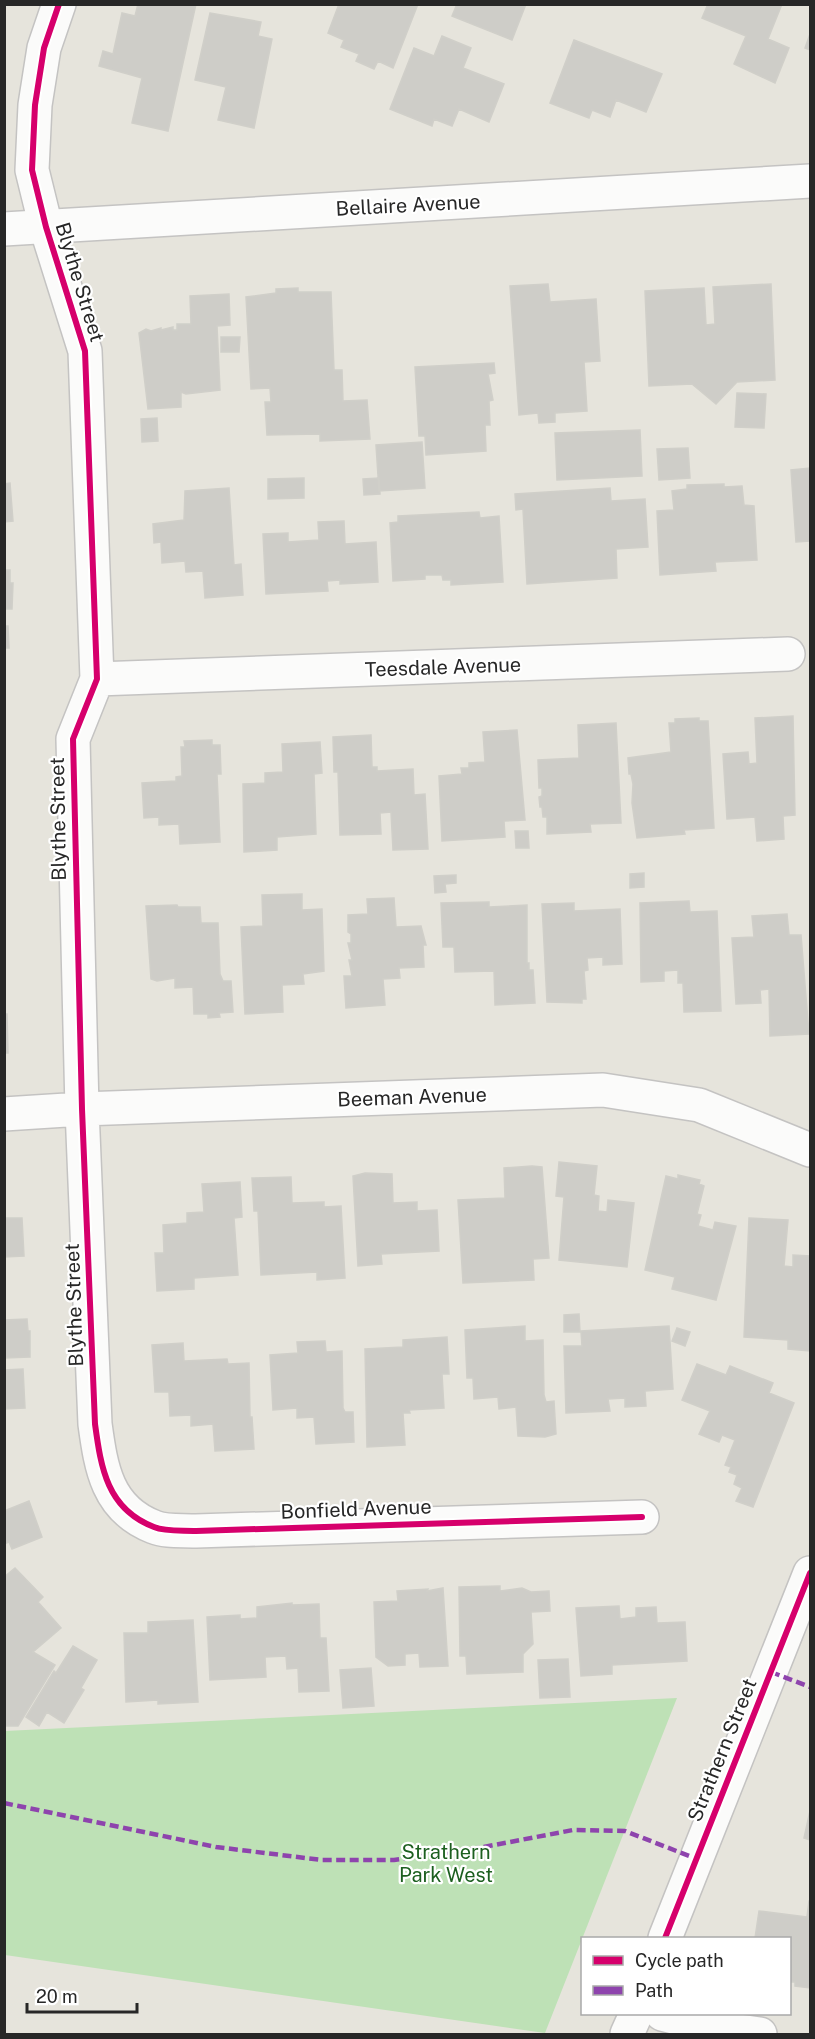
<svg xmlns="http://www.w3.org/2000/svg" width="815" height="2039" font-family="'Public Sans',sans-serif">
  <style>
    .green { fill: #bee1b6 }
    .building { fill: #cecdc8; stroke: #d0cfc9; stroke-width: 1.5 }
    .lines { fill: none; stroke-linecap: round; stroke-linejoin: round }
    .minor-casing { stroke: #c4c3c2; stroke-width: 36 }
    .tertiary-casing { stroke: #c4c3c2; stroke-width: 36 }
    .minor { stroke: #fbfbfa; stroke-width: 33 }
    .tertiary { stroke: #fbfbfa; stroke-width: 33 }
    .quiet { stroke: #8e44ad; stroke-width: 4.5; stroke-dasharray: 9 4.5; stroke-linecap: butt }
    .cycleway-casing { stroke: #fff; stroke-width: 10 }
    .cycleway { stroke: #d6006c; stroke-width: 6 }
    .labels { text-anchor: middle; stroke-width: 4.5; stroke-linejoin: round; paint-order: stroke }
    .street-label { font-size: 20px; fill: #272727; stroke: #fff }
    .park-label { font-size: 20px; fill: #1c5f1f; stroke: #fff }
  </style>
  <rect width="100%" height="100%" fill="#e6e4dc"/>
  <!-- green -->
  <path class="green" d="M677,1698l-132,335 -540,-78v-224z"/>
  <!-- building -->
  <path class="building" d="M138,4h58l-28,127 -36,-8 10,-45 -43,-12 4,-15 10,3 9,-41 13,3z
    M339,4h79l-25,64 -15,-7 -4,8 -18,-8 3,-7 -18,-7 3,-7 -16,-7z
    M457,4h69l-14,36 -60,-24z
    M708,4h74l-14,35 21,9 -14,35 -41,-19 12,-28 -44,-18z
    M210,13l51,9 -3,14 14,3 -18,89 -36,-8 8,-33 -31,-7z
    M810,34v16l-5,-2z
    M442,36l29,12 -8,20 41,16 -15,38 -30,-13 -7,17 -18,-7 -2,7 -42,-17 24,-61 20,8z
    M574,40l88,34 -16,38 -30,-12 -6,17 -18,-7 -3,8 -39,-15z
    M548,284l2,18 46,-3 4,62 -16,1 3,49 -32,2v9l-16,1 -1,-10 -19,2 -9,-129z
    M771,284l4,96 -38,2 -21,22 -24,-20 -43,2 -4,-95 59,-3 2,37 9,-1 -2,-37z
    M298,288v4h33l3,78h8l1,31 24,-1 3,39 -50,2v-7l-53,1 -2,-33h6l-1,-14 -19,1 -5,-92 30,-4v-4z
    M229,294l1,31 -13,1 3,64 -34,4 -5,-2v15l-33,2 -9,-76 7,-4 5,2 10,-3v2l12,-3v3h4v-6h14l-1,-28z
    M221,337h19l-1,15h-18z
    M494,363l1,10 -7,1 5,26 -4,1 1,24h-5l1,26 -60,4 -1,-19h-6l-4,-69z
    M737,393l29,1 -2,34 -29,-1z
    M157,418l1,23 -16,1 -1,-23z
    M640,430l2,46 -85,4 -2,-47z
    M422,442l3,46 -46,3 -3,-46z
    M688,448l2,30 -31,2 -2,-31z
    M810,468v73l-14,1 -5,-72z
    M304,478v20l-36,1v-20z
    M379,478l1,16 -16,1 -1,-16z
    M10,483l3,38 -9,1v-38z
    M724,484v3l18,-1 2,19 10,1 3,54 -42,2 1,9 -56,4 -3,-64 17,-1 -2,-19 15,-2v-4z
    M229,488l5,77 7,-1 2,31 -38,3 -2,-27 -17,1 -1,-11 -23,2 -1,-21 -7,1 -1,-19 31,-4 1,-29z
    M610,488l1,13 34,-2 3,48 -32,2 1,29 -90,6 -4,-75 -7,1 -1,-16z
    M479,512l1,6 19,-2 4,66 -52,3v-5h-8l-1,-5h-17v4l-32,2 -3,-58 8,-1v-6z
    M344,521l1,23 31,-2 2,40 -38,2v-4l-13,1 1,10 -62,3 -3,-60 25,-1v9l31,-2 -1,-18z
    M4,570h6v13h3l-1,26h-8z
    M4,626h4l1,22h-5z
    M793,716l2,99 -12,1 1,23 -27,2 -2,-24 -28,2 -4,-65 25,-2 1,12 8,-1 -2,-45z
    M699,718v3h9l6,107 -30,2 1,4 -48,4 -5,-35 1,-19 -2,-10h-2l-1,-16 43,-6 -2,-29h6v-4z
    M616,723l5,100 -31,1 1,8 -44,2v-17h-4l-1,-10h-2l-1,-10 3,-1v-8h-3l-1,-28 41,-2 -1,-33z
    M517,730l8,90 -21,1 1,16 -63,4 -3,-65 23,-2 -1,-6h8v-5l16,-1 -2,-30z
    M371,735l1,32h5v4l36,-2 1,26 11,-1 3,55 -35,1 -2,-38 -11,1 1,21 -41,1 -2,-63h-4l-1,-35z
    M212,740v5h8l1,29h-4l3,68 -40,2 -1,-20 -20,1v-8l-15,1 -2,-35 34,-2v-4l6,-1 -1,-29h4l-1,-6z
    M320,742l2,31 -8,1 2,60 -39,3v13l-33,2 -1,-68 22,-1v-10l18,-1 -1,-28z
    M515,831h13l1,17h-13z
    M644,873v14l-14,1v-14z
    M456,875v8l-11,1 1,8 -11,1 -1,-17z
    M302,894v16l20,-1 2,62 -21,3 1,10 -22,1 1,27 -38,2 -4,-87 22,-1 -1,-31z
    M394,898l2,29 25,-1 5,19h-3l1,22 -25,1 1,10 -17,1 2,26 -39,3 -2,-32h8l-3,-16h3l-4,-17h3v-9l-3,-2v-17l20,-1 -1,-15z
    M689,901l1,11 27,-1 4,100 -37,1 -1,-29h-5v-13l-14,1v10l-23,1 -1,-79z
    M489,902v5l38,-2v58h2v7h4l2,33 -40,2 -1,-34 -39,1 -1,-25h-11l-2,-44z
    M574,903v8l46,-2 2,55 -19,1v-8l-16,1 1,12 -4,1 2,28h-4v4l-35,-1 -5,-98z
    M177,905l1,2h22l1,16h17l2,51 3,7h8l2,31 -14,1 1,4 -12,1v-4h-14l-1,-27 -18,1v-10l-18,3 -6,-2 -5,-73z
    M787,914l2,21h12l8,99 -39,2 -1,-47 -9,1 1,13 -25,1 -4,-66 22,-1 -2,-21z
    M4,1014h3l1,39h-4z
    M559,1162l38,4 -3,29 5,1 -1,15 9,1 1,-12 26,3 -7,64 -68,-7 5,-63 -8,-1z
    M532,1166l10,1 7,91 -16,1 1,21 -71,3 -5,-83 47,-2 -1,-30z
    M365,1173l27,1 1,29 24,-1v9l20,-1 2,41 -58,3 1,10 -24,2 -5,-90z
    M678,1175l22,5 -1,4 5,2 -7,28 4,1 -3,11 15,4 2,-8 21,4 -20,74 -44,-11 3,-12 -30,-7 21,-94 12,3z
    M291,1177l1,26 32,-1v5l17,-1 4,72 -28,2v-8l-56,3 -3,-64h-4l-2,-33z
    M240,1182l2,35 -8,1 4,57 -44,3v11l-37,2 -2,-38h9l-1,-28 24,-2v-10l17,-1 -2,-28z
    M4,1218h18l2,38 -20,1z
    M749,1218l39,2 -4,46 9,1v-12l17,1v95l-22,-2v-9l-44,-3z
    M579,1314l1,18h-16v-17z
    M27,1319l1,12h2v26l-26,1v-38z
    M525,1326v15l18,-1 1,55 2,7 8,-1 2,33 -11,3 -27,-1 -2,-29 -17,2 -1,-12 -24,2 -1,-21h-6l-2,-48z
    M669,1326l4,63 -28,2 1,15 -21,1v-9l-17,1 2,12 -44,2 -2,-67h18l-1,-15z
    M677,1328l13,4 -5,14 -13,-5z
    M447,1337l2,37h-7l2,34 -35,2 1,3h-7l2,32 -38,2 -2,-98 38,-2v-7z
    M325,1341l1,11 16,-1 1,57 2,4h8l1,30 -38,2 -2,-27 -17,1v-10l-24,2 -3,-55 28,-2 -1,-11z
    M183,1343l1,18 43,-2 1,5 21,-1 1,54h2l2,32 -39,2 -2,-27 -22,2v-11l-21,1 -1,-24h-14l-3,-47z
    M697,1364l29,11 4,-9 43,17 -4,10 25,10 -41,104 -17,-6 6,-13 -8,-4 3,-9 -8,-3 2,-5 -6,-2 10,-25 -13,-5 -3,7 -20,-8 11,-23 -28,-11z
    M23,1369l2,39 -21,1v-39z
    M29,1501l13,36 -30,12 -3,-7 -5,2v-33z
    M15,1568l28,29 -5,5 23,26 -28,24 22,13 -37,61h-14v-149z
    M500,1586v5l22,-3 9,4 18,-1 1,20 -19,1 2,32 -10,10v18l-56,2 -1,-18h-6l-1,-69z
    M443,1588l5,78 -28,1 -1,-14 -14,1v11l-17,1 -12,-9 -2,-55 24,-1 -1,-10 31,-2 -1,2z
    M292,1603v2l27,-1 1,34h6l3,53 -30,1 -1,-24 -11,1 -1,-13 -21,1 1,20 -56,3 -3,-63 33,-2v4l17,-1v-11z
    M619,1606l1,13 16,-2v-9l20,-1 1,16 28,-1 2,39 -75,4v9l-31,2 -5,-68z
    M193,1620l5,82 -40,2v-4l-32,2 -2,-69h24v-11z
    M73,1646l24,14 -16,28 3,2 -20,33 -17,-11 -8,14 -13,-9 28,-46 2,2z
    M568,1659l2,38 -30,1 -2,-38z
    M371,1668l3,38 -31,2 -3,-38z
    M810,1811v29l-6,-2z
    M809,1901h1v87l-15,-2v-4h-5v-44h-35l4,-27 48,6z"/>
  <g class="lines">
    <!-- minor casing -->
    <g class="minor-casing">
      <path id="minor" d="M59,4l-15,44 -9,57 -3,65 14,57 39,124 12,328 -24,60 9,370 13,315c6,44 12,85 59,103 12,5 29,3 42,4l446,-14
        M97,679l691,-25
        M4,1114l78,-5 521,-19 96,15 111,45
        M662,2014l49,13 49,7"/>
    </g>
    <!-- tertiary casing -->
    <g class="tertiary-casing">
      <path id="tertiary" d="M4,229l806,-48
        M665,1938l145,-365
        M627,2034l9,-20"/>
    </g>
    <!-- minor -->
    <use href="#minor" class="minor"/>
    <!-- tertiary -->
    <use href="#tertiary" class="tertiary"/>
    <!-- quiet -->
    <path class="quiet" d="M771,1672l39,15
      M4,1803l212,44 106,13h72l79,-11 100,-19 52,1 72,28"/>
    <!-- cycleway casing -->
    <g class="cycleway-casing">
      <path id="cycleway" d="M59,4l-15,44 -9,57 -3,65 14,57 39,124 12,328 -24,60 9,370 13,315c6,44 12,85 59,103 12,5 29,3 42,4l446,-14
        M665,1938l145,-365"/>
    </g>
    <!-- cycleway -->
    <use href="#cycleway" class="cycleway"/>
  </g>
  <g class="labels">
    <!-- street labels -->
    <g class="street-label">
      <text transform="translate(408 205) rotate(-3)" y="7">Bellaire Avenue</text>
      <text transform="translate(80 282) rotate(73)" y="7">Blythe Street</text>
      <text transform="translate(443 667) rotate(-2)" y="7">Teesdale Avenue</text>
      <text transform="translate(58 819) rotate(-91)" y="7">Blythe Street</text>
      <text transform="translate(412 1097) rotate(-2)" y="7">Beeman Avenue</text>
      <text transform="translate(74 1305) rotate(-92)" y="7">Blythe Street</text>
      <text transform="translate(356 1509) rotate(-2)" y="7">Bonfield Avenue</text>
      <text transform="translate(722 1750) rotate(-68)" y="7">Strathern Street</text>
    </g>
    <!-- park labels -->
    <g class="park-label">
      <text x="446" y="1859">Strathern<tspan x="446" dy="23">Park West</tspan></text>
    </g>
  </g>
  <!-- border -->
  <rect width="815" height="2039" fill="none" stroke="#272727" stroke-width="12"/>
  <!-- legend -->
  <rect x="581" y="1937" width="210" height="78" fill="#ffffff" stroke="#a9a9a9" stroke-width="1.5"/>
  <rect x="593" y="1956" width="30" height="9" fill="#d6006c" stroke="#a9a9a9" stroke-width="1.5"/>
  <text x="635" y="1967" font-size="18" fill="#272727">Cycle path</text>
  <rect x="593" y="1986" width="30" height="9" fill="#8e44ad" stroke="#a9a9a9" stroke-width="1.5"/>
  <text x="635" y="1997" font-size="18" fill="#272727">Path</text>
  <!-- scale -->
  <path d="M27 2003v9h110v-9" fill="none" stroke="#272727" stroke-width="3"/>
  <text x="36" y="2003" font-size="18" fill="#272727" stroke="#ffffff" stroke-width="4.5" paint-order="stroke">20 m</text>
</svg>
